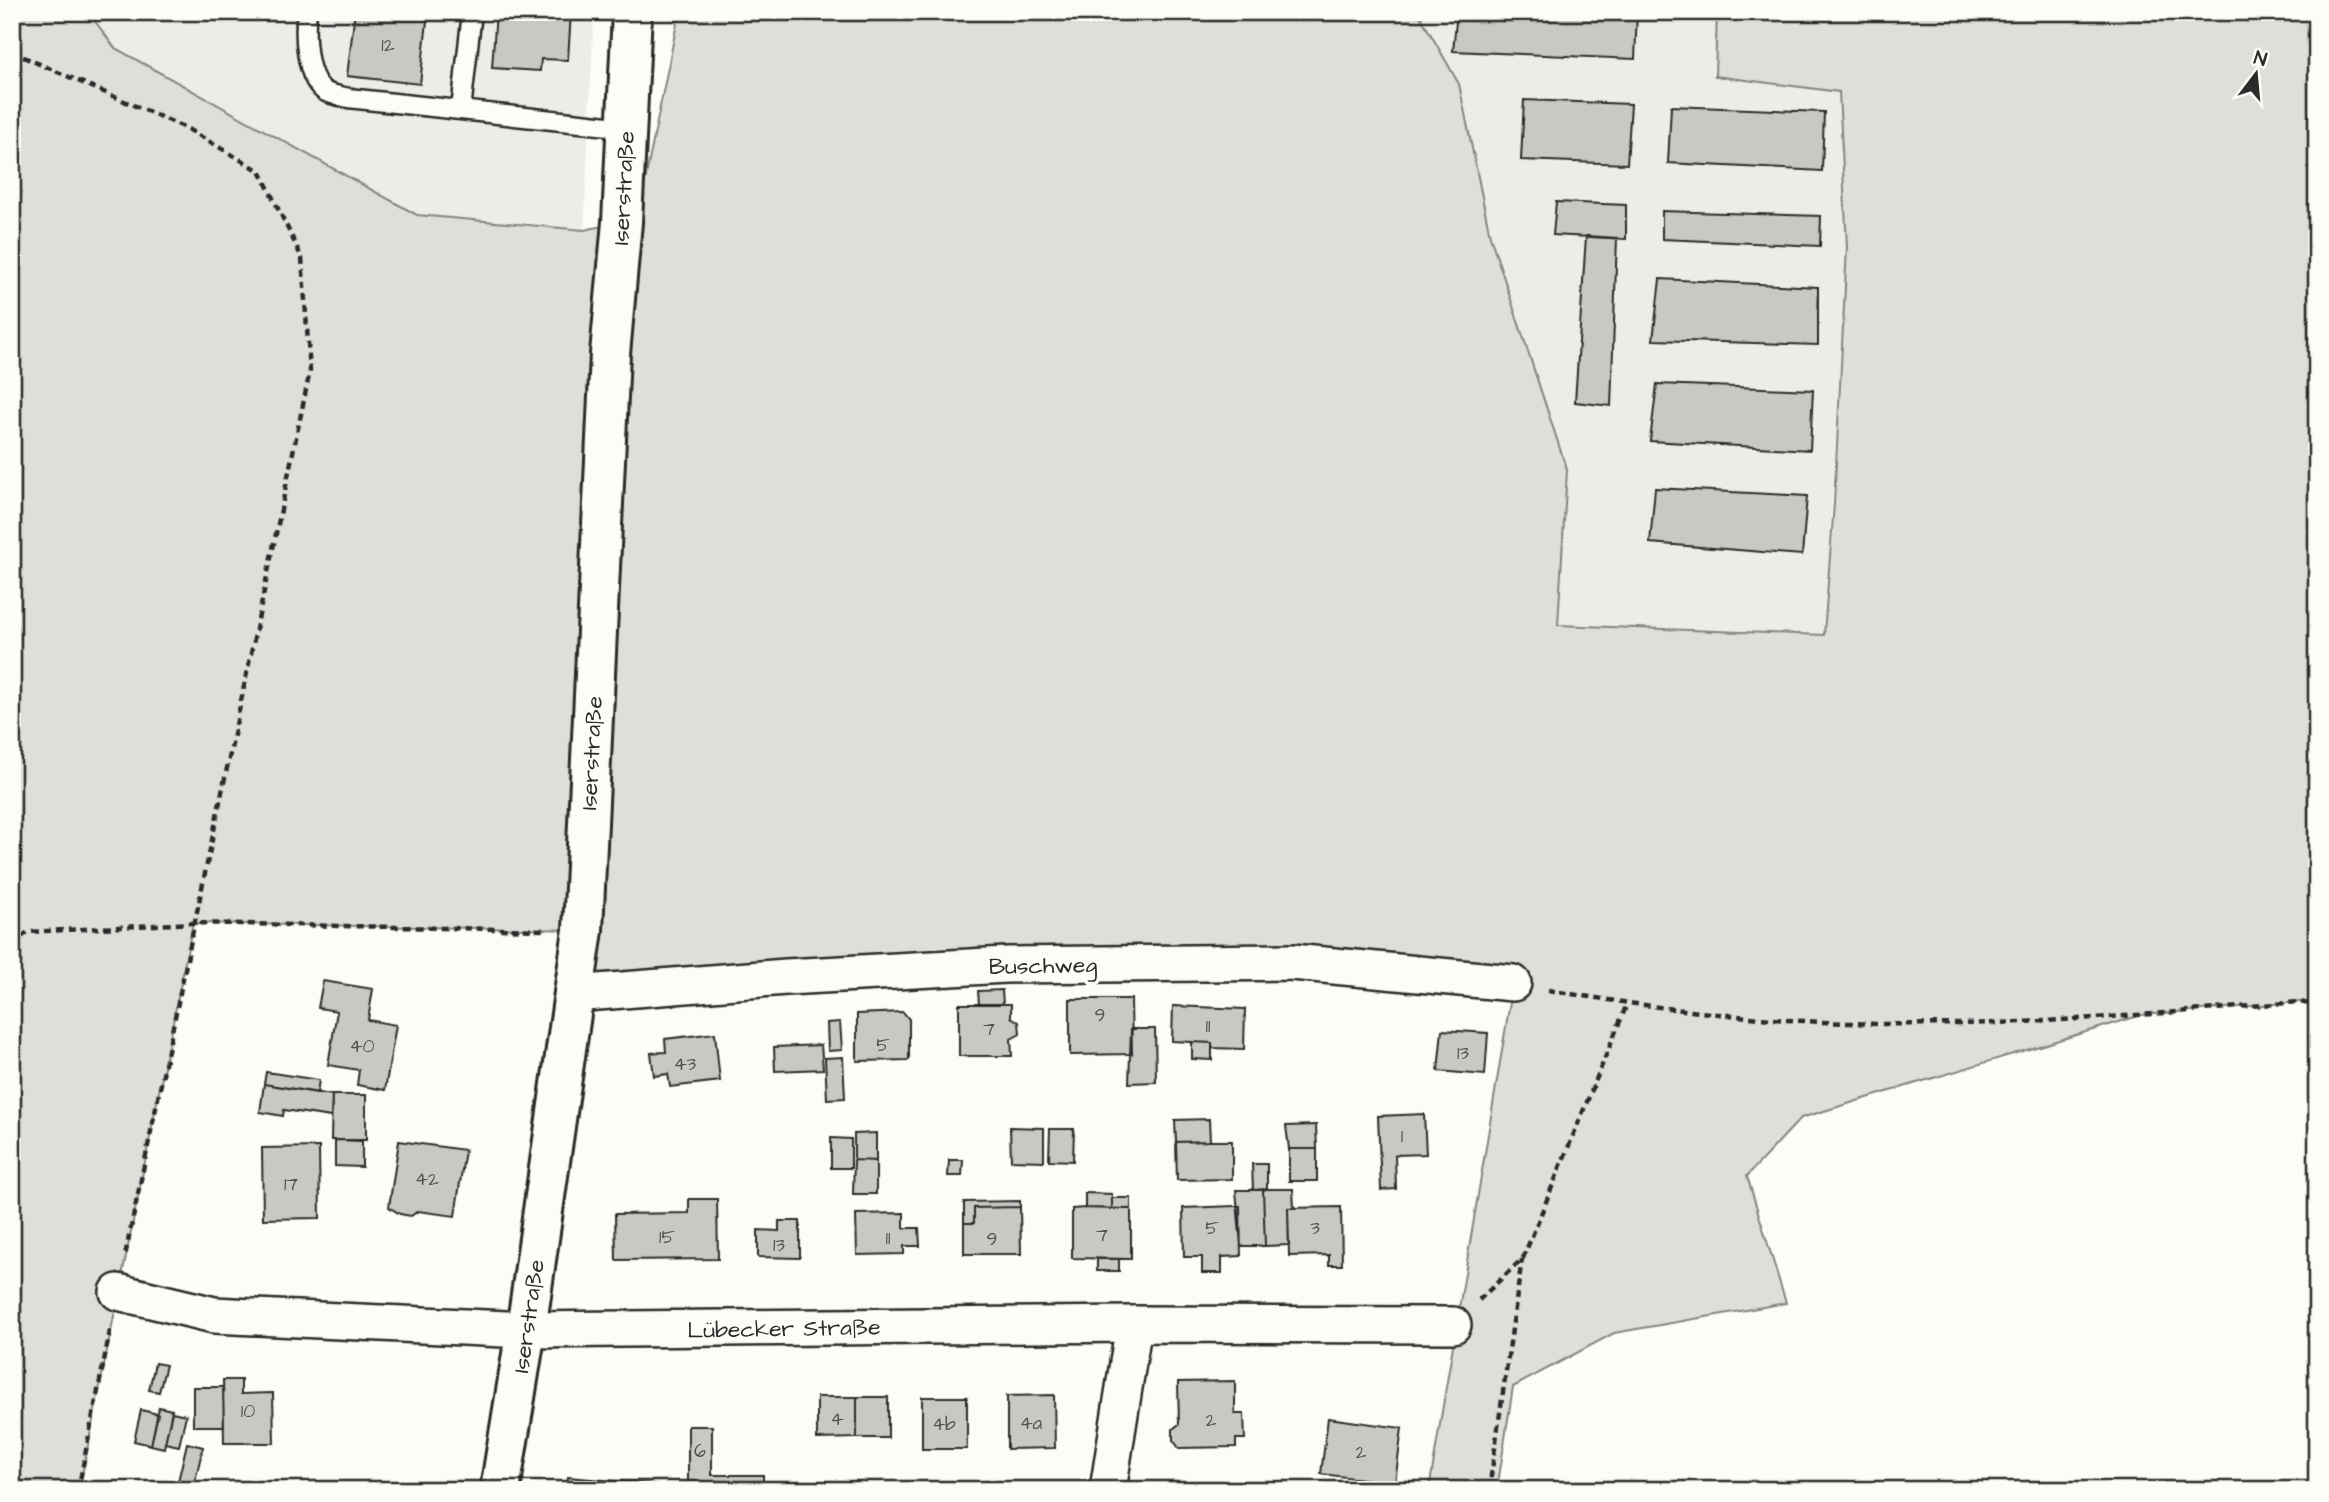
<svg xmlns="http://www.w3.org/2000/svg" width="2329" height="1502" font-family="'Architects Daughter',sans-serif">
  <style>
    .built { fill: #edece8 }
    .green { fill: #dfdeda; stroke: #858482; stroke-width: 2 }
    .building { fill: #c9c8c4; stroke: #2b2b2b; stroke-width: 2 }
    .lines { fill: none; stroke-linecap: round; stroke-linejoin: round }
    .service-casing { stroke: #2b2b2b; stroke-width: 23 }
    .minor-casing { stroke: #2b2b2b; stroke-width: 40 }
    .tertiary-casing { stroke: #2b2b2b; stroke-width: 44 }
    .path { stroke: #2b2b2b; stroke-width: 4.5; stroke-dasharray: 7 5; stroke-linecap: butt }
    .service { stroke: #fdfcf7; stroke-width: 18 }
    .minor { stroke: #fdfcf7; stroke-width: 35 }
    .tertiary { stroke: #fdfcf7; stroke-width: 38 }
    .labels { text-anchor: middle; stroke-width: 7; stroke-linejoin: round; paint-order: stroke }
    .number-label { font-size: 19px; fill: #525251 }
    .street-label { font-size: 23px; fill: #2b2b2b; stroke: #fdfcf7 }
  </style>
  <rect width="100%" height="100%" fill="#fdfcf7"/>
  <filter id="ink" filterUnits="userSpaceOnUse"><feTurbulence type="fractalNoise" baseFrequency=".0143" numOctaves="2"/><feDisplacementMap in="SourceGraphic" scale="14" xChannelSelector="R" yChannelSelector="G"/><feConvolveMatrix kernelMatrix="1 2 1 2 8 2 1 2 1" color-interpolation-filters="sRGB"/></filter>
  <g filter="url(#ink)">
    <!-- built -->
    <path class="built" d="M88,12h506l-10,218 -167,-15 -302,-167z
      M1418,12h299l-1,64 123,16 8,155 -23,388 -267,-10 10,-155 -77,-234 -31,-152z"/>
    <!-- green -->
    <path class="green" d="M12,12h76l27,36 302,167 167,15 38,-8 -10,122 66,-326 -46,-3v-3h786l41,72 31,152 77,234 -9,155 266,10 10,-132 13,-256 -8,-155 -124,-16 2,-64h600v994l-17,-4 -158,13 -341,103 -54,58 39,127 -172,30 -101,54 -16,103h-68l84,-506 -221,-22 -719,32 9,-64 -389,-7 -114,567h-67z"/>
    <!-- building -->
    <path class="building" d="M355,12h73l-8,72 -73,-8z
      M496,12h75l-3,48 -27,-1 -1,12 -48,-3z
      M1457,12h180l-2,47 -182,-8z
      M1524,100l107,4 -4,60 -106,-4z
      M1671,106l153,6 -2,59 -154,-8z
      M1556,202l70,3v34l-73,-4z
      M1662,211l159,5 -1,30 -158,-7z
      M1586,236l31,2 -6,168 -36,-4z
      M1660,279l158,8v58l-165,-5z
      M1657,384l156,6 -3,60 -160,-9z
      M1655,488l152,8 -5,59 -152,-12z
      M323,981l50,8 -5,31 28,5 -11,65 -28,-5 2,-15 -31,-5 9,-54 -19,-3z
      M1002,990l1,14h-24l-1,-13z
      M1070,999h61l1,55 -62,1z
      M959,1004h52v13l8,5 1,12 -9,5 1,17h-53z
      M1173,1006l72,3 -1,40 -32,-1v-5l-40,-2z
      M903,1012l6,7v41l-52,1v-47z
      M840,1022l2,28 -14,1 -1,-28z
      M1131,1029h24l1,53 -27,1z
      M1442,1030l46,3 -3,42 -47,-4z
      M715,1033l5,48 -50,6 -2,-13 -14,2 -3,-23 15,-1 -1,-13z
      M1192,1042l20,1v17l-20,-1z
      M821,1045l2,24 -48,2 -1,-24z
      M843,1057l2,41 -18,1 -2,-41z
      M266,1072l53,8 -2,13 -53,-9z
      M264,1084l68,11 -1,22 -47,-7 -1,6 -23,-4z
      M332,1095h34v45h-35z
      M1424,1114l2,40 -31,1 1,34 -15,1 -3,-74z
      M1209,1119l1,22 -34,1 -1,-22z
      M1316,1125l1,24h-28l-3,-23z
      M1010,1127l34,1v33l-33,-1z
      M1050,1129h24l-1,32 -24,-1z
      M876,1133v28l-22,-1v-26z
      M831,1138l20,1v29h-20z
      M335,1140l27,1v26l-27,-1z
      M399,1141l66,9 -10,66 -37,-5 -7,5 -11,-2 -11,-7z
      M1210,1141h22v38l-55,1 -1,-38z
      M319,1147l1,71 -57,1 -1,-71z
      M1289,1149h28v32h-28z
      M854,1160l22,1v33h-23z
      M949,1160h14l-1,16h-14z
      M1252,1164h15v25l-14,1z
      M1267,1189h26l1,19h-6l1,37 -24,1 -2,-56z
      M1236,1190h27l2,56h-24z
      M1085,1193l27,1v15l-27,-1z
      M1112,1198h19v11h-19z
      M689,1199h28l1,60 -102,1 -1,-46 74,-1z
      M1020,1201v6l-46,1v15h-10v-21z
      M1236,1206h4l1,50 -19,1v16h-20v-16h-18l-1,-49z
      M1020,1207l1,47h-57v-31h10v-15z
      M1341,1207l1,58h-13v-10l-40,1 -1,-48z
      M1085,1208l46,1v50l-59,-1v-49z
      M904,1213v15h15l1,18h-16v8l-47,1 -1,-41z
      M779,1221h21v37l-42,-1v-27l21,1z
      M1097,1259h22v12h-22z
      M155,1363l11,2 -7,27 -10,-2z
      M223,1380h18v14l32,-1 1,50h-50z
      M1235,1381v33h9l1,25h-9v8l-57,1 -6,-8v-11l6,-5 -1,-42z
      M193,1387h30l1,39h-31z
      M1054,1395l1,53 -48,1v-53z
      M817,1397h40v41l-40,1z
      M857,1397h31v41h-31z
      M922,1397h45v52h-45z
      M159,1407l13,3 -8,38 -13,-3z
      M141,1410l17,4 -7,31 -17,-4z
      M172,1412l14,3 -7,31 -14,-3z
      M1328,1418l74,10 -7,55 -74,-9z
      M688,1426h24v49h51v15h-75z
      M187,1443l16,4 -10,43h-17z
      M568,1477l82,7 2,6h-85z"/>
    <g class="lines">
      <!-- service casing -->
      <g class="service-casing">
        <path id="service" d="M307,12c-3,21 -2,67 19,80 6,3 16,4 22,6l279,30
          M461,110l11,-98"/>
      </g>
      <!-- minor casing -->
      <g class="minor-casing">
        <path id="minor" d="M573,994l213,-17 220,-12 286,-3 221,21
          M118,1292l96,23 312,15 608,-6 319,1
          M1108,1490l26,-166"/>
      </g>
      <!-- tertiary casing -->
      <g class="tertiary-casing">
        <path id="tertiary" d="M500,1490l26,-160 57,-400 27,-576 12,-132 10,-210"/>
      </g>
      <!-- path -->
      <path class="path" d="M12,52l174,76 74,43 42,87 8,113 -185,885
        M12,944l16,-12 164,-9 355,7
        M1548,990c98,17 200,30 301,33 150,6 301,-9 451,-21l17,4
        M1479,1300l44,-42 104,-254
        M78,1490l33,-164
        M1489,1490l33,-231"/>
      <!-- service -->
      <use href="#service" class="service"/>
      <!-- minor -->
      <use href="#minor" class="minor"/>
      <!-- tertiary -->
      <use href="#tertiary" class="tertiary"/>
    </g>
  </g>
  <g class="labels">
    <!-- number labels -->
    <g class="number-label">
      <text x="388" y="51">12</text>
      <text x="1100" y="1021">9</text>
      <text x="1208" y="1032">11</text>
      <text x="989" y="1035">7</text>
      <text x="883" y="1051">5</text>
      <text x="362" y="1052">40</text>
      <text x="1463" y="1059">13</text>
      <text x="685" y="1070">43</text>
      <text x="1402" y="1142">1</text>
      <text x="427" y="1185">42</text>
      <text x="291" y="1190">17</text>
      <text x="1212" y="1234">5</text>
      <text x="1315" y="1234">3</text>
      <text x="1102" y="1241">7</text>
      <text x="667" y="1243">15</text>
      <text x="888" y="1244">11</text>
      <text x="992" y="1245">9</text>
      <text x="779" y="1251">13</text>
      <text x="248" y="1417">10</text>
      <text x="837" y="1425">4</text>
      <text x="1211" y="1426">2</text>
      <text x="1031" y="1429">4a</text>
      <text x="944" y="1430">4b</text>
      <text x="700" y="1457">6</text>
      <text x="1361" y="1458">2</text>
    </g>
    <!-- street labels -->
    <g class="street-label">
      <text transform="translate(623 188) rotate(-87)" y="8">Iserstraße</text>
      <text transform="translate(591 753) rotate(-87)" y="8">Iserstraße</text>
      <text transform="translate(1043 965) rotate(-1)" y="8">Buschweg</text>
      <text transform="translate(528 1316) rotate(-82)" y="8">Iserstraße</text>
      <text transform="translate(784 1328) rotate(-1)" y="8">Lübecker Straße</text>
    </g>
  </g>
  <!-- margin -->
  <rect width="2329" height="1502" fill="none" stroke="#fdfcf7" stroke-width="42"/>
  <rect x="21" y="21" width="2287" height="1460" fill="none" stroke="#2b2b2b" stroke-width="2.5" filter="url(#ink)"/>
  <!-- north arrow -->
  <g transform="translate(2256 74) rotate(16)" stroke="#fdfcf7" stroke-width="5" paint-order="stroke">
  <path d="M0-5L12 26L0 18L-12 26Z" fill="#2b2b2b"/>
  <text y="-10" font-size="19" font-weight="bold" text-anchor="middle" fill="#2b2b2b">N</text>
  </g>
</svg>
